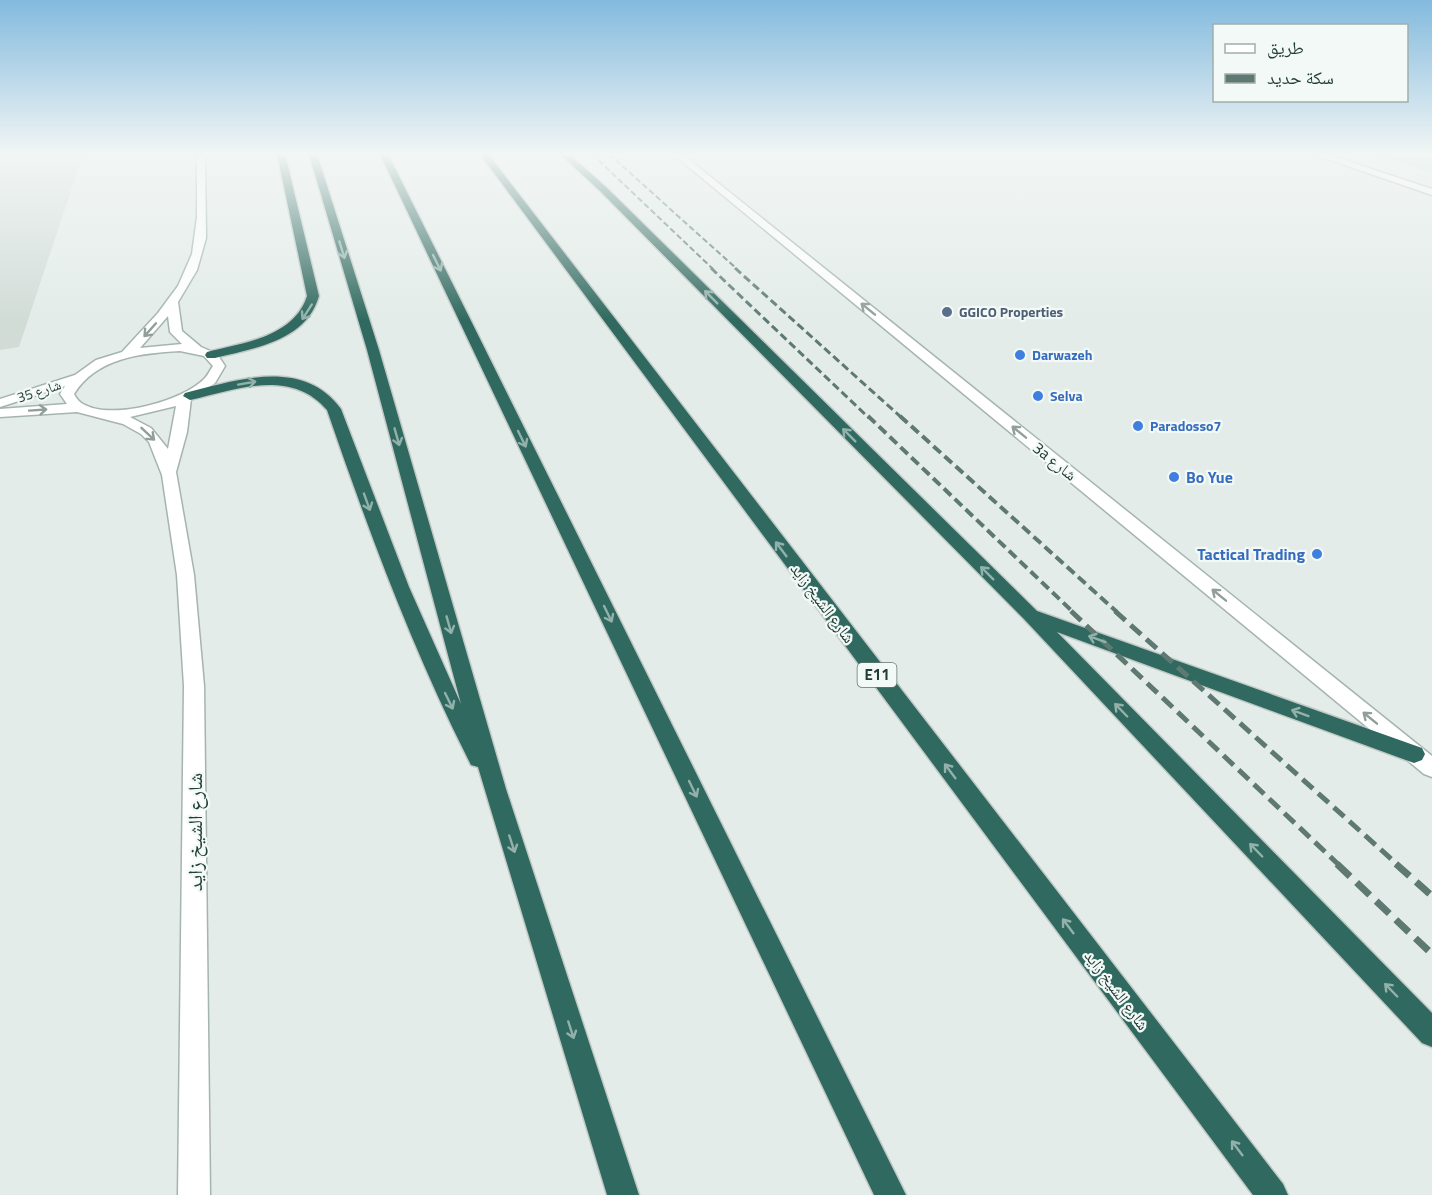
<svg xmlns="http://www.w3.org/2000/svg" width="1432" height="1195" font-family="'Titillium Web','Noto Naskh Arabic',sans-serif">
  <style>
    .built { fill: #d1dcd7 }
    .green { fill: #bcddc6 }
    .lines { fill: none; stroke-linecap: round; stroke-linejoin: round }
    .minor-casing { stroke: #a6b4af; stroke-width: 3 }
    .highway-casing { stroke: #c1c9c7; stroke-width: 3 }
    .minor { fill: #fff; fill-rule: evenodd }
    .highway { fill: #30695f; fill-rule: evenodd }
    .rail-far4 { stroke: #5e7972; stroke-width: 2; stroke-dasharray: 6 3; stroke-linecap: butt }
    .rail-far3 { stroke: #5e7972; stroke-width: 3; stroke-dasharray: 8 4; stroke-linecap: butt }
    .rail-far2 { stroke: #5e7972; stroke-width: 4; stroke-dasharray: 10 5; stroke-linecap: butt }
    .rail-far1 { stroke: #5e7972; stroke-width: 5; stroke-dasharray: 14 7; stroke-linecap: butt }
    .rail { stroke: #5e7972; stroke-width: 7; stroke-dasharray: 18 9; stroke-linecap: butt }
    .oneway { stroke: #92b1aa }
    .oneway2 { stroke: #919e9b }
    .service-dot { fill: #5c6f8a; stroke: #f3f9f6; stroke-width: 2 }
    .shop-dot { fill: #3f7fe0; stroke: #f3f9f6; stroke-width: 2 }
    .labels { text-anchor: middle; stroke-width: 4.5; stroke-linejoin: round; paint-order: stroke }
    .far-service-label { font-size: 14px; font-weight: bold; fill: #4e5e75; stroke: #f3f9f6; text-anchor: start }
    .far-shop-label { font-size: 14px; font-weight: bold; fill: #366cbe; stroke: #f3f9f6; text-anchor: start }
    .far-street-label { font-size: 14px; fill: #233d37; stroke: #f3f9f6 }
    .shield { fill: #f3f9f6; stroke: #617570; stroke-width: 1.5 }
    .shield-label { font-size: 15px; font-weight: bold; fill: #233d37 }
    .street-label { font-size: 16px; fill: #233d37; stroke: #f3f9f6 }
    .shop-label { font-size: 16px; font-weight: bold; fill: #366cbe; stroke: #f3f9f6; text-anchor: start }
    .near-street-label { font-size: 20px; fill: #233d37; stroke: #f3f9f6 }
  </style>
  <rect width="100%" height="100%" fill="#e3ece8"/>
  <!-- built -->
  <path class="built" d="M0,154h83l-64,193 -19,3z"/>
  <!-- green -->
  <path class="green" d="M1372,154h60v19z"/>
  <g class="lines">
    <!-- minor casing -->
    <g class="minor-casing">
      <path id="minor" d="M197,154h8l1,84 -9,32 -19,32 4,29 19,16 16,7 8,12 -10,17 -24,16 -4,33 -11,40 18,103 10,111 6,509h-32l6,-509 -7,-111 -15,-100 -13,-33 -8,-8 -18,-10 -46,-12 -77,5v-8l67,-5 -7,-10 5,-8 -65,21v-8l75,-24 21,-15 26,-8 36,-39 20,-27 14,-32 5,-37zM168,316l2,16 12,12 -42,4zM180,351l24,5 9,10c-3,4 -5,9 -8,12 -21,23 -94,43 -122,26 -4,-2 -7,-6 -9,-10 22,-36 67,-41 106,-43zM176,406l-8,43 -17,-21 -21,-11z
        M673,154h9l750,602v21l-8,-3z
        M1313,154h13l106,35v6z"/>
    </g>
    <!-- highway casing -->
    <g class="highway-casing">
      <path id="highway" d="M277,154h8l34,142c-13,45 -64,52 -104,62h-8l-2,-3 2,-3c36,-9 87,-15 100,-56z
        M309,154h8l62,196 127,439 133,406h-32l-129,-428 -7,-2 -3,-6c-57,-113 -100,-230 -141,-349 -36,-42 -90,-21 -137,-10l-7,-4 2,-3c52,-13 118,-36 156,16l68,178 52,117 -94,-354z
        M380,154h8l518,1041h-32z
        M480,154h8l795,1030 5,11h-35z
        M560,154h9l37,33 431,424 385,137 3,6 -3,6 -8,3 -357,-131 375,381v34l-10,-4 -399,-425 -423,-427z"/>
    </g>
    <!-- minor -->
    <use href="#minor" class="minor"/>
    <!-- highway -->
    <use href="#highway" class="highway"/>
    <!-- rail-far4 -->
    <path class="rail-far4" d="M592,154l121,115
      M609,154l128,115"/>
    <!-- rail-far3 -->
    <path class="rail-far3" d="M711,268l158,150
      M735,268l167,150"/>
    <!-- rail-far2 -->
    <path class="rail-far2" d="M868,416l205,196
      M900,416l217,196"/>
    <!-- rail-far1 -->
    <path class="rail-far1" d="M1071,611l268,254
      M1115,611l283,254"/>
    <!-- rail -->
    <path class="rail" d="M1337,864l95,90
      M1396,864l36,32"/>
  </g>
  <!-- one-way arrows -->
  <defs><path id="oneway-shaft" d="M-6 0H5M1.5-3L5.5 0L1.5 3" fill="none" stroke-width="1.6" stroke-linecap="round" stroke-linejoin="round" transform="scale(1.5)"/></defs>
  <g class="oneway">
    <use href="#oneway-shaft" transform="translate(342 250) rotate(73)"/>
    <use href="#oneway-shaft" transform="translate(437 263) rotate(64)"/>
    <use href="#oneway-shaft" transform="translate(711 297) rotate(-135)"/>
    <use href="#oneway-shaft" transform="translate(307 312) rotate(123)"/>
    <use href="#oneway-shaft" transform="translate(247 383) rotate(-10)"/>
    <use href="#oneway-shaft" transform="translate(849 435) rotate(-135)"/>
    <use href="#oneway-shaft" transform="translate(397 437) rotate(74)"/>
    <use href="#oneway-shaft" transform="translate(522 439) rotate(64)"/>
    <use href="#oneway-shaft" transform="translate(367 502) rotate(70)"/>
    <use href="#oneway-shaft" transform="translate(781 549) rotate(-127)"/>
    <use href="#oneway-shaft" transform="translate(987 573) rotate(-135)"/>
    <use href="#oneway-shaft" transform="translate(608 614) rotate(64)"/>
    <use href="#oneway-shaft" transform="translate(449 625) rotate(74)"/>
    <use href="#oneway-shaft" transform="translate(1097 639) rotate(-160)"/>
    <use href="#oneway-shaft" transform="translate(449 701) rotate(64)"/>
    <use href="#oneway-shaft" transform="translate(1121 710) rotate(-134)"/>
    <use href="#oneway-shaft" transform="translate(1300 713) rotate(-160)"/>
    <use href="#oneway-shaft" transform="translate(950 771) rotate(-127)"/>
    <use href="#oneway-shaft" transform="translate(693 789) rotate(64)"/>
    <use href="#oneway-shaft" transform="translate(512 844) rotate(72)"/>
    <use href="#oneway-shaft" transform="translate(1256 850) rotate(-134)"/>
    <use href="#oneway-shaft" transform="translate(1068 926) rotate(-127)"/>
    <use href="#oneway-shaft" transform="translate(1391 990) rotate(-134)"/>
    <use href="#oneway-shaft" transform="translate(571 1030) rotate(72)"/>
    <use href="#oneway-shaft" transform="translate(1237 1148) rotate(-127)"/>
  </g>
  <g class="oneway2">
    <use href="#oneway-shaft" transform="translate(868 309) rotate(-141)"/>
    <use href="#oneway-shaft" transform="translate(150 330) rotate(132)"/>
    <use href="#oneway-shaft" transform="translate(38 410) rotate(-4)"/>
    <use href="#oneway-shaft" transform="translate(1019 432) rotate(-141)"/>
    <use href="#oneway-shaft" transform="translate(148 434) rotate(43)"/>
    <use href="#oneway-shaft" transform="translate(1219 595) rotate(-141)"/>
    <use href="#oneway-shaft" transform="translate(1370 718) rotate(-141)"/>
  </g>
  <!-- sky -->
  <linearGradient id="sky" x2="0" y2="1"><stop stop-color="#83bade"/><stop offset="0.48" stop-color="#f2f6f5"/><stop offset="1" stop-color="#f2f6f5" stop-opacity="0"/></linearGradient>
  <rect width="1432" height="321" fill="url(#sky)"/>
  <!-- markers -->
  <circle class="service-dot" cx="947" cy="312" r="6"/>
  <g class="shop-dot">
    <circle cx="1020" cy="355" r="6"/>
    <circle cx="1038" cy="396" r="6"/>
    <circle cx="1138" cy="426" r="6"/>
    <circle cx="1174" cy="477" r="6"/>
    <circle cx="1317" cy="554" r="6"/>
  </g>
  <g class="labels">
    <!-- far-service labels -->
    <g class="far-service-label">
      <text x="959" y="317">GGICO Properties</text>
    </g>
    <!-- far-shop labels -->
    <g class="far-shop-label">
      <text x="1032" y="360">Darwazeh</text>
      <text x="1050" y="401">Selva</text>
      <text x="1150" y="431">Paradosso7</text>
    </g>
    <!-- far-street labels -->
    <g class="far-street-label">
      <text transform="translate(39 391) rotate(-18)" y="5">شارع 35</text>
    </g>
    <!-- shield labels -->
    <rect class="shield" x="857.5" y="663" width="39" height="24" rx="4.5"/>
    <g class="shield-label">
      <text x="877" y="680">E11</text>
    </g>
    <!-- street labels -->
    <g class="street-label">
      <text transform="translate(1055 461) rotate(39)" y="6">3a شارع</text>
      <text transform="translate(823 603) rotate(53)" y="6">شارع الشيخ زايد</text>
      <text transform="translate(1117 990) rotate(53)" y="6">شارع الشيخ زايد</text>
    </g>
    <!-- shop labels -->
    <g class="shop-label">
      <text x="1186" y="483">Bo Yue</text>
      <text x="1305" y="560" text-anchor="end">Tactical Trading</text>
    </g>
    <!-- near-street labels -->
    <g class="near-street-label">
      <text transform="translate(195 832) rotate(-90)" y="7">شارع الشيخ زايد</text>
    </g>
  </g>
  <!-- legend -->
  <rect x="1213" y="24" width="195" height="78" fill="#f3f9f6" stroke="#a0aeaa" stroke-width="1.5"/>
  <rect x="1225" y="44" width="30" height="9" fill="#ffffff" stroke="#a0aeaa" stroke-width="1.5"/>
  <text x="1267" y="54" font-size="18" fill="#233d37">طريق</text>
  <rect x="1225" y="74" width="30" height="9" fill="#5e7972" stroke="#a0aeaa" stroke-width="1.5"/>
  <text x="1267" y="84" font-size="18" fill="#233d37">سكة حديد</text>
</svg>
